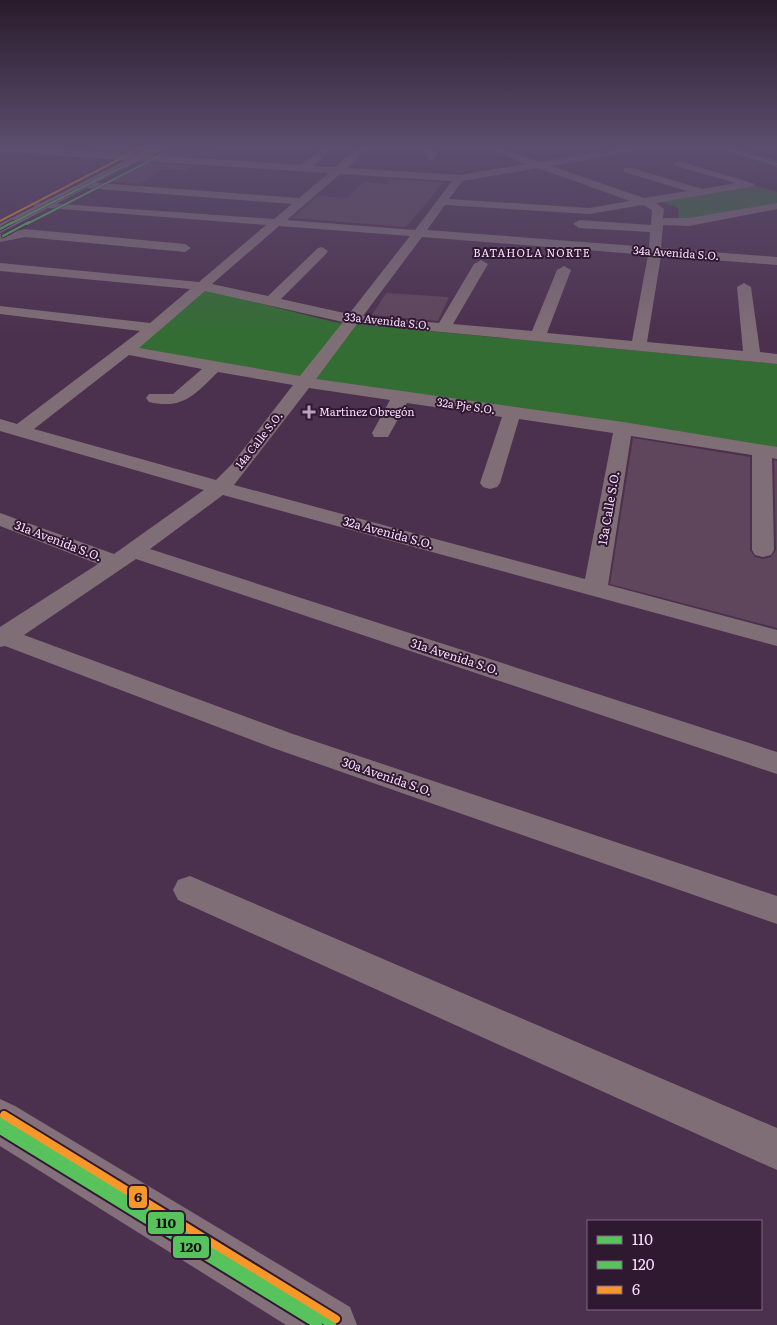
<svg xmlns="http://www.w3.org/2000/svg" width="777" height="1325" font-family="Literata,serif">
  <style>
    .green { fill: #346d34 }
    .building { fill: #5f465c }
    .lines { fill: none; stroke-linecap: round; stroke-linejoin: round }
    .street { fill: #806e76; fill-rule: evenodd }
    .secondary { fill: #83707a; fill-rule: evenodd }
    .highway { fill: #867281; fill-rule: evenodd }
    .bus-1-far2-casing { stroke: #2f1931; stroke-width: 3 }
    .bus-1-far1-casing { stroke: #2f1931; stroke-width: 4.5 }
    .bus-1-casing { stroke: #2f1931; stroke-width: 12 }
    .bus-2-far2-casing { stroke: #2f1931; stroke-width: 3 }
    .bus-2-far1-casing { stroke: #2f1931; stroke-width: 4.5 }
    .bus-2-casing { stroke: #2f1931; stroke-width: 12 }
    .bus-3-far1-casing { stroke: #2f1931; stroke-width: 3 }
    .bus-3-casing { stroke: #2f1931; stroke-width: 12 }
    .bus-1-far2 { stroke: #58c35c; stroke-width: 2 }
    .bus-1-far1 { stroke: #58c35c; stroke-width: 2.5 }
    .bus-1 { stroke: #58c35c; stroke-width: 8 }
    .bus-2-far2 { stroke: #58c35c; stroke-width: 2 }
    .bus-2-far1 { stroke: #58c35c; stroke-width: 2.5 }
    .bus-2 { stroke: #58c35c; stroke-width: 8 }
    .bus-3-far1 { stroke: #f89729; stroke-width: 2 }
    .bus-3 { stroke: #f89729; stroke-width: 8 }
    .poi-dot { fill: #bda0c0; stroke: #2f1931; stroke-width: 2 }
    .labels { text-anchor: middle; stroke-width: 4; stroke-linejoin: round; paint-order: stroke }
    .far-neighbourhood-label { font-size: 11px; letter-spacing: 1px; fill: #fadcfd; stroke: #2f1931 }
    .far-street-label { font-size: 11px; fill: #fadcfd; stroke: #2f1931 }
    .far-poi-label { font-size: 11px; fill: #fadcfd; stroke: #2f1931; text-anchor: start }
    .street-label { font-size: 12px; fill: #fadcfd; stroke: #2f1931 }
    .line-badge { stroke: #2f1931; stroke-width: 2 }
    .pale-badge-label { font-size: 14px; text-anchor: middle; font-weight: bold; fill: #111 }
  </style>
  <rect width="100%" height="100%" fill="#4c314e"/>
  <!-- green -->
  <path class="green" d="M750,184l27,8v14l-98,14 -1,-12 -18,-7z
    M206,290l128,32 443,42v84l-505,-73 -135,-26 60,-54z"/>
  <!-- building -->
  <path class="building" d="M171,148h44l-4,3 9,1 -10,5 -50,-3z
    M144,163l50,3 -8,4 -23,-1 -22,15 -32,-2z
    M391,179l53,3 -38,45 -114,-9 25,-22 30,2 17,-16 23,2z
    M386,293l63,4 -11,24 -66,-6z
    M633,438l117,19v93l5,7 8,2 8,-2 5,-7 -2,-90 3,1v167l-167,-44z"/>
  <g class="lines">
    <!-- street -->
    <path class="street" d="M0,148h35l266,17 23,-17h10l-21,18 22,1 23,-19h10l-21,20 112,7 67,-11 -41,-16h14l40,14 88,-14h24l-100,18 93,32 43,-7 -63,-19v-4h8l70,21 34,-6 -60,-17 -2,-2 5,-3 76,23 -5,3 -94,16 8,6 -1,9h26l88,-15v6l-88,17 -26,-1 -2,23 116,9v8l-116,-9 -14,86 96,9 -6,-64 7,-4 7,4 9,65 17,2v10l-420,-40 -41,55 307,43 154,25v12l-5,-1 2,92 -3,5 -8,2 -8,-2 -3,-5v-95l-121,-19 -23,149 169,45v16l-554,-151 -73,54 627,203v22l-641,-215 -112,76 269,99 484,162v28l-504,-176 -268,-102 -5,1v-20l98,-63 -98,-38v-13l114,41 90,-64 -204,-59v-12l17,5 123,-93 -140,-17v-8l150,17 40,-34 -190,-18v-8l199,19 67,-57 -230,-18 -6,-3 2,-2 242,17 18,-15 -207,-16 -5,-3 5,-3 214,16 30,-25 -329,-21zM538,168l92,33 -41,7 -140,-9 13,-18zM340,174l112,7 -37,49 -128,-10zM445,205l144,9 54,-9 9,5 -1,15 -72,-5 -6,4 6,4 71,4 -1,15 -222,-17zM279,226l131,10 -61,78 -68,-15 45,-45 2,-3 -6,-4 -4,1 -50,48 -56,-12zM422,237l226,18 -16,86 -85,-8 24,-63 -7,-4 -7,4 -25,61 -79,-7 35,-60 -7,-4 -7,4 -35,59 -76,-7zM205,291l138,31 -43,54 -161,-28zM129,355l73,14 -29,25h-24l-3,4 3,4c35,8 46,-8 69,-30l75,13 -61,79 -16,16 -182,-51zM309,388l81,12 -18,33 2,4h14l19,-34 95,14 -22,66 3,4 7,2 7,-2 3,-4 19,-64 94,14 -28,146 -351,-94z
      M419,148h12l7,5 -4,6 -3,1 -5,-3 2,-3z
      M25,229l160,15 6,4 -6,4 -160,-15 -25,5v-8z
      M190,876l587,252v42l-599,-270 -5,-10 5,-10z"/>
    <!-- secondary -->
    <path class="secondary" d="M715,148h17l45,13v6z
      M0,1099l15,7 335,201 7,18h-71l-286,-179z"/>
    <!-- highway -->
    <path class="highway" d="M150,148h13l-163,85v-9z"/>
    <!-- bus-1-far2 casing -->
    <g class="bus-1-far2-casing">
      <path id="bus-1-far2" d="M721,148l56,16
        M10,224l112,-57"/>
    </g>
    <!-- bus-1-far1 casing -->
    <g class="bus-1-far1-casing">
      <path id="bus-1-far1" d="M0,229l13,-7"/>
    </g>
    <!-- bus-1 casing -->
    <g class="bus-1-casing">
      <path id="bus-1" d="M0,1121l332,204"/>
    </g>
    <!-- bus-2-far2 casing -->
    <g class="bus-2-far2-casing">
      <path id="bus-2-far2" d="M27,224l134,-69"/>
    </g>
    <!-- bus-2-far1 casing -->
    <g class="bus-2-far1-casing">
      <path id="bus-2-far1" d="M3,236l26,-14"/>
    </g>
    <!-- bus-2 casing -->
    <g class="bus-2-casing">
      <path id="bus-2" d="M0,1130l318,195"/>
    </g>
    <!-- bus-3-far1 casing -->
    <g class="bus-3-far1-casing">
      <path id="bus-3-far1" d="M0,221l141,-73"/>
    </g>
    <!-- bus-3 casing -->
    <g class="bus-3-casing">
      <path id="bus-3" d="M4,1115l332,204"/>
    </g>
    <!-- bus-1-far2 -->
    <use href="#bus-1-far2" class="bus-1-far2"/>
    <!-- bus-1-far1 -->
    <use href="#bus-1-far1" class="bus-1-far1"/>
    <!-- bus-1 -->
    <use href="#bus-1" class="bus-1"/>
    <!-- bus-2-far2 -->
    <use href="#bus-2-far2" class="bus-2-far2"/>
    <!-- bus-2-far1 -->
    <use href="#bus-2-far1" class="bus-2-far1"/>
    <!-- bus-2 -->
    <use href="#bus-2" class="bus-2"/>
    <!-- bus-3-far1 -->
    <use href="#bus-3-far1" class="bus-3-far1"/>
    <!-- bus-3 -->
    <use href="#bus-3" class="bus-3"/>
  </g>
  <!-- sky -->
  <linearGradient id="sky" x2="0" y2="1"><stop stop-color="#2a1b2b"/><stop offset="0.44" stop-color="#5b4e6e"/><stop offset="1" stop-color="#5b4e6e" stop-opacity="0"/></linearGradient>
  <rect width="777" height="334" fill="url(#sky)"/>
  <!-- markers -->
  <path class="poi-dot" d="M306.5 404.5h5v5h5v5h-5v5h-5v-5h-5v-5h5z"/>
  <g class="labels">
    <!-- far-neighbourhood labels -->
    <g class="far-neighbourhood-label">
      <text x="532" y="257">BATAHOLA NORTE</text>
    </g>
    <!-- far-street labels -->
    <g class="far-street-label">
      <text transform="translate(676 253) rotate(4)" y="4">34a Avenida S.O.</text>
      <text transform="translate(387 321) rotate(6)" y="4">33a Avenida S.O.</text>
      <text transform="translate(466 406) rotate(8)" y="4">32a Pje S.O.</text>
      <text transform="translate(259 440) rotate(-52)" y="4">14a Calle S.O.</text>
    </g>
    <!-- far-poi labels -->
    <g class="far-poi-label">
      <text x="319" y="416">Martinez Obregón</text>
    </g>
    <!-- street labels -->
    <g class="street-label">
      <text transform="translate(609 508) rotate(-80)" y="4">13a Calle S.O.</text>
      <text transform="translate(388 533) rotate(15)" y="4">32a Avenida S.O.</text>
      <text transform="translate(58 541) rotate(21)" y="4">31a Avenida S.O.</text>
      <text transform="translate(455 657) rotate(18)" y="4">31a Avenida S.O.</text>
      <text transform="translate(387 777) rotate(19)" y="4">30a Avenida S.O.</text>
    </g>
  </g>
  <g class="line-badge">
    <rect x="128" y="1185" width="20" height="24" rx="5" fill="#f89729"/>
    <rect x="147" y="1211" width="38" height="24" rx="5" fill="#58c35c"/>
    <rect x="172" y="1235" width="38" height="24" rx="5" fill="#58c35c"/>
  </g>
  <g class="pale-badge-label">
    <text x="138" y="1202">6</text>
    <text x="166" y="1228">110</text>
    <text x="191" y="1252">120</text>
  </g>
  <!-- legend -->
  <rect x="587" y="1220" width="175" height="90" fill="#2f1931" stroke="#806783"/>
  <rect x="597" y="1236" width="25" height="8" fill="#58c35c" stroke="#806783"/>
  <text x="632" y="1245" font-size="15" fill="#fadcfd">110</text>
  <rect x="597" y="1261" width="25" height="8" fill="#58c35c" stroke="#806783"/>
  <text x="632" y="1270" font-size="15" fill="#fadcfd">120</text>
  <rect x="597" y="1286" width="25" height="8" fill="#f89729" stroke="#806783"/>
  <text x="632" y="1295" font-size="15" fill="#fadcfd">6</text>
</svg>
